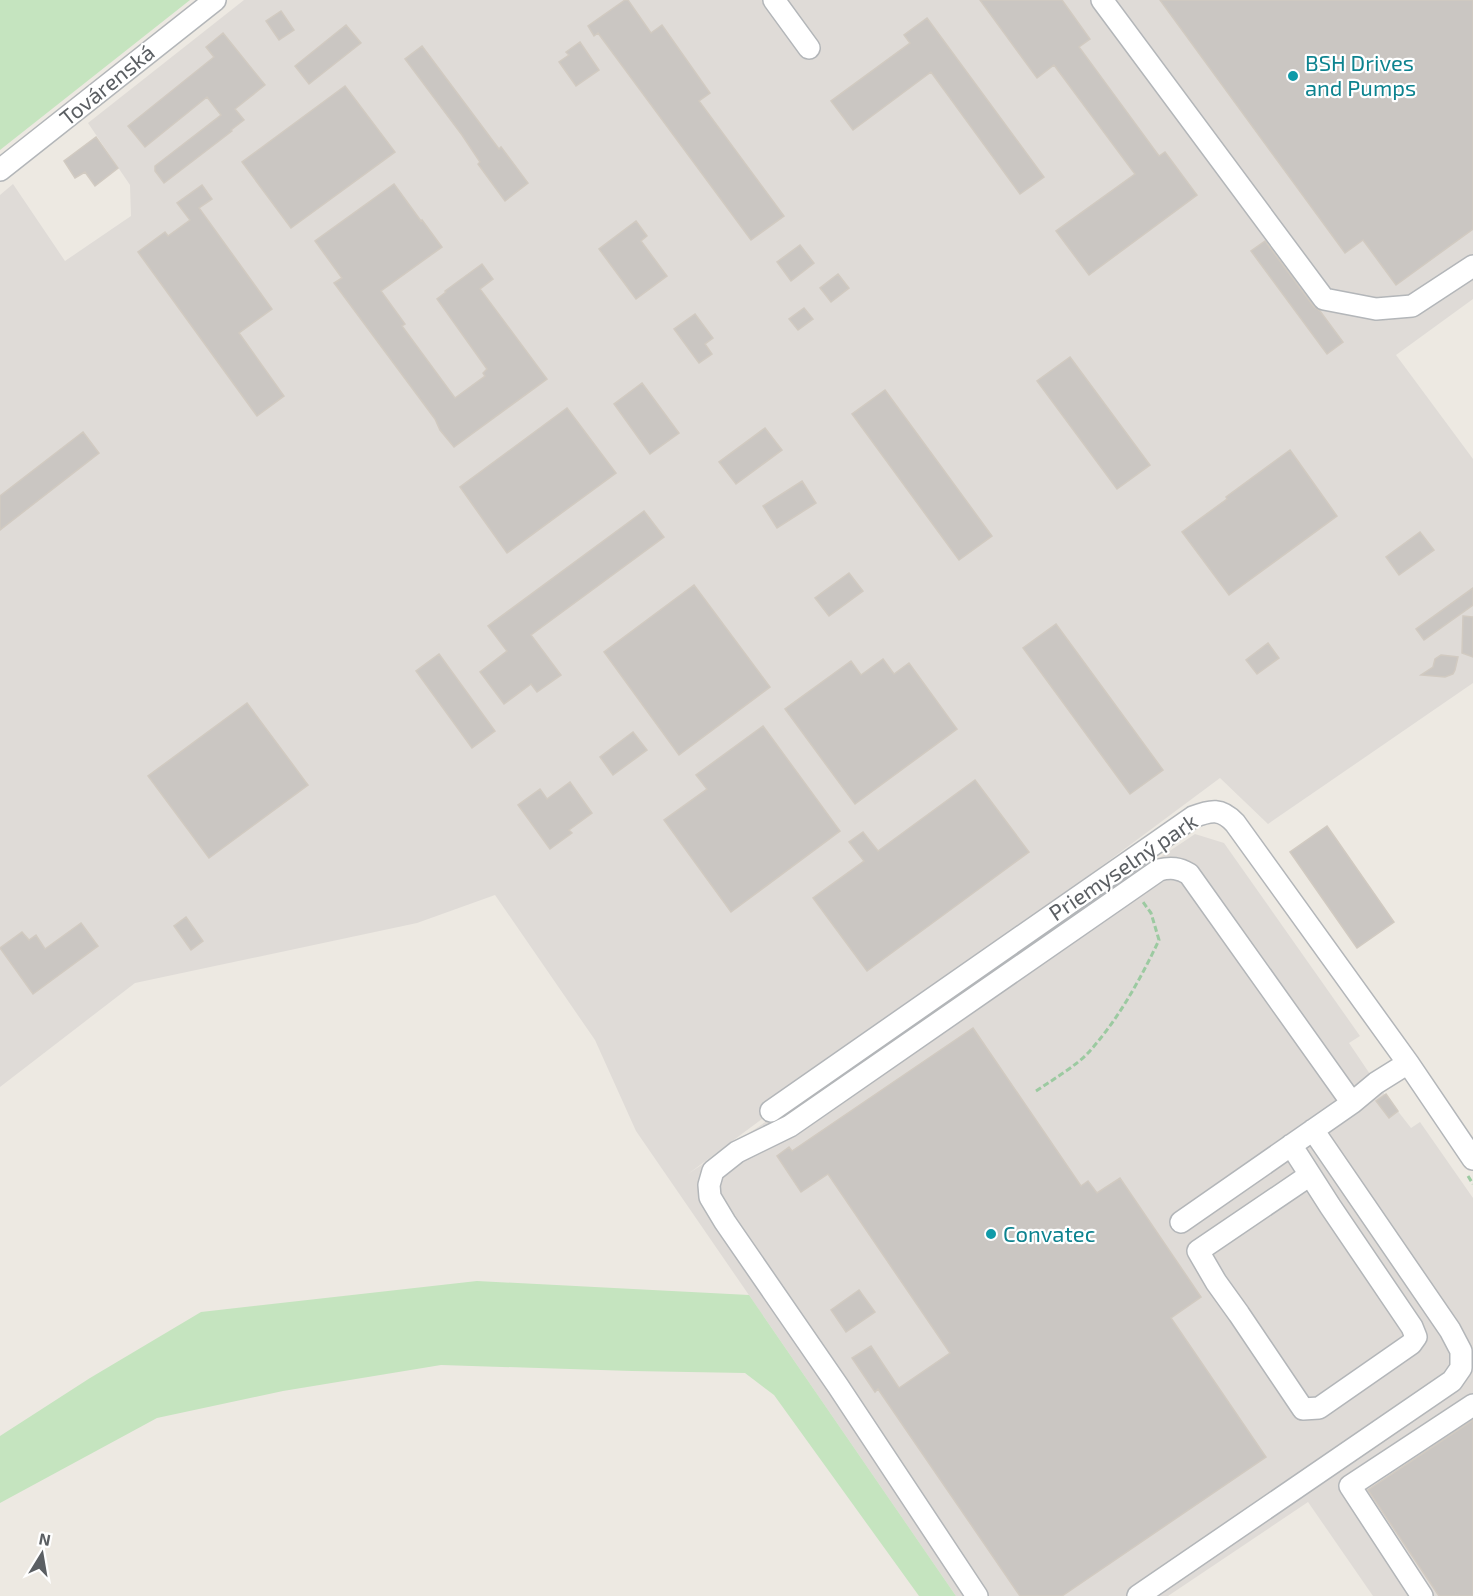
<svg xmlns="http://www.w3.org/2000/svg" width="1473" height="1596" font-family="'Exo 2',sans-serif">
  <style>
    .industrial { fill: #dfdbd7 }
    .green { fill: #c5e4bf }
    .building { fill: #cac6c2; stroke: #d1cac1; stroke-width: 1.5 }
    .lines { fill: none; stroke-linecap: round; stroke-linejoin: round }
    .minor-casing { stroke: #b3b6b9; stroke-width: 24 }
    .path { stroke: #9ccaa1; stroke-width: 3; stroke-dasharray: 6 3; stroke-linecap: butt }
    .minor { stroke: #fff; stroke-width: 21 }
    .culture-dot { fill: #0f9aa8; stroke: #fff; stroke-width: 2 }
    .labels { text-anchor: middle; stroke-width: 4.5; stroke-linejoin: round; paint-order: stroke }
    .culture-label { font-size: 22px; fill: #0d838f; stroke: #fff; text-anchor: start }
    .street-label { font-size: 22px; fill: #5b5f63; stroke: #fff }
  </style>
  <rect width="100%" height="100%" fill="#ede9e2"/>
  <!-- industrial -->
  <path class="industrial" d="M244,0h1229v299l-77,56 77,104v224l-205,141 -48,-46 -532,396 507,-340 29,9 136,193 -11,7 27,40 35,45 9,-6 53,76v398h-100l-65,-94 -140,94h-212l-320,-465 -41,-91 -100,-145 -78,28 -282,60 -135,104v-892l13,-11 52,77 66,-45 -1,-31 -42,-62z"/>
  <!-- green -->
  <path class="green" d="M0,0h190l-190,150z
    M477,1281l272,14 207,301h-37l-145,-201 -29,-22 -113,-2 -191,-6 -158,26 -126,27 -157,85v-67l90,-58 111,-66z"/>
  <!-- building -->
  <path class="building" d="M625,0h3l23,33 11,-8 48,68 -11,8 85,115 -33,24 -153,-207 -4,3 -6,-10z
    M980,0h82l28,39 -11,8 80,109 6,-4 32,43 -108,80 -33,-44 79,-57 -81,-109 -17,13z
    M1160,0h313v229l-77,56 -33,-45 -18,13z
    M281,11l13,19 -15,10 -13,-19z
    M927,18l117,159 -24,17 -89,-122 -78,58 -22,-29 79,-58 -6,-8z
    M346,25l15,18 -52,41 -14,-18z
    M223,33l42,52 -30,24 9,11 -13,10 1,1 -68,52 -9,-12v-5l66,-51 -14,-18 -62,50 -17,-21 86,-69 -8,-10z
    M580,42l19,28 -23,16 -17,-24 10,-7 -3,-3z
    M422,46l77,103 2,-2 27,36 -23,18 -27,-37 2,-2 -18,-27 -57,-76z
    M345,86l50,66 -104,76 -49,-66z
    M96,137l22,31 -23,18 -10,-14 -10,6 -11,-17z
    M394,184l27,37 1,-1 20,27 -61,44 24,33 -3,2 53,72 30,-22 -2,-3 4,-4 -50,-70 9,-7 -1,-1 37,-27 11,15 -13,10 67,90 -93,68 -14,-17 -5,-11 -101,-136 8,-5 -27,-37z
    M202,185l10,14 -13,9 73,101 -33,24 45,63 -27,20 -119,-164 27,-20 3,4 22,-16 -13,-17z
    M636,221l11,15 -6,5 26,35 -31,23 -37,-50z
    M1265,241l49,66 6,4 23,31 -16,12 -76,-103z
    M800,245l14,18 -23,18 -14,-19z
    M838,274l11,14 -18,14 -11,-14z
    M804,308l9,11 -15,11 -9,-11z
    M695,314l18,24 -8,6 7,10 -13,9 -25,-34z
    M1070,357l80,108 -33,24 -80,-108z
    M642,383l37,50 -29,21 -36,-50z
    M885,390l107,146 -33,24 -107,-146z
    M567,408l49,65 -109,80 -47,-66z
    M765,428l17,22 -46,34 -17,-22z
    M83,432l16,21 -99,77v-34z
    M1290,450l47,66 -108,79 -47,-63 45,-33 -1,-2z
    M802,481l14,22 -39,25 -14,-22z
    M644,511l20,26 -133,98 30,40 -24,17 -6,-8 -27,20 -24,-32 27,-21 -19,-25z
    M1420,532l14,18 -35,25 -13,-18z
    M849,573l14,18 -34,25 -14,-18z
    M694,585l76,102 -91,68 -75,-103z
    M1473,588v17l-49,35 -8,-11z
    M1463,616l10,1v40l-11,-4z
    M1056,624l107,146 -33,24 -107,-146z
    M1268,643l11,15 -22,16 -11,-14z
    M439,654l56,77 -23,17 -56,-77z
    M1441,655l17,2 -3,13 -2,4 -8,3 -24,-2 12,-8 2,-8z
    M883,659l11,15 15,-11 48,66 -102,75 -70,-95 66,-48 10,14z
    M247,703l61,82 -99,73 -61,-82z
    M763,726l77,105 -109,81 -67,-92 43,-31 -11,-14z
    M633,732l14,18 -34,25 -13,-18z
    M975,780l54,72 -162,119 -54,-73 51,-37 -15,-19 14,-10 15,19z
    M570,782l22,31 -23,17 3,3 -22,16 -32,-44 22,-16 7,10z
    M1327,826l67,96 -37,26 -67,-96z
    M186,917l17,24 -12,9 -17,-24z
    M81,923l17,23 -65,48 -33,-46 22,-16 7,8 7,-5 9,14z
    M973,1028l108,158 7,-5 9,12 23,-15 81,119 -30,21 95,139 -204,139h-42l-142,-207 -3,3 -23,-34 19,-12 28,42 51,-35 -122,-179 -27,18 -24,-36 12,-9 3,4z
    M1386,1094l12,17 -9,7 -13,-17z
    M859,1290l16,22 -29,20 -15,-22z
    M1473,1420v176h-34l-71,-106z"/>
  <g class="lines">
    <!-- minor casing -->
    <g class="minor-casing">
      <path id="minor" d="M774,0l35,48
        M1102,0l222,299 52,10 36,-3 61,-40
        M0,170l215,-170
        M771,1111l422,-294c18,-7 28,-9 42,6l173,240 65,96
        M1291,1145l39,61 82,121 4,10 -5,7 -92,64 -16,1 -64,-95 -23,-32 -18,-31 112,-76
        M1181,1222l171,-119 24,-20 32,-20
        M977,1596l-139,-210 -113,-164 -15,-25 -1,-12 4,-14 24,-19 53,-26 369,-256c12,-3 20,-2 30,4l163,229
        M1138,1596l314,-215 9,-13v-17l-11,-21 -137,-200
        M1422,1596l-72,-110 123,-81"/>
    </g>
    <!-- path -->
    <path class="path" d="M1036,1091c15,-10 41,-26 52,-38 30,-33 52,-73 71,-113l-8,-27 -8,-11
      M1468,1176l5,8"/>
    <!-- minor -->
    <use href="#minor" class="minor"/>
  </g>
  <!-- markers -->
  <g class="culture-dot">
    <circle cx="1293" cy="76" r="6"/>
    <circle cx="991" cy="1234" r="6"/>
  </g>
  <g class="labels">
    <!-- culture labels -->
    <g class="culture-label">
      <text x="1305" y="71">BSH Drives<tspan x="1305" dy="25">and Pumps</tspan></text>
      <text x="1003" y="1242">Convatec</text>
    </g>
    <!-- street labels -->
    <g class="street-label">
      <text transform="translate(107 85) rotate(-39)" y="8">Továrenská</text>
      <text transform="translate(1123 867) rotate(-34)" y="8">Priemyselný park</text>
    </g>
  </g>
  <!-- north arrow -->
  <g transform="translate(42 1554) rotate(11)" stroke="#ffffff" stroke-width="4.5" paint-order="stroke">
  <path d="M0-4.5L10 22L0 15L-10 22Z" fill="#5b5f63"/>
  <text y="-9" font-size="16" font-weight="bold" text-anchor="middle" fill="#5b5f63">N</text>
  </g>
</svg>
